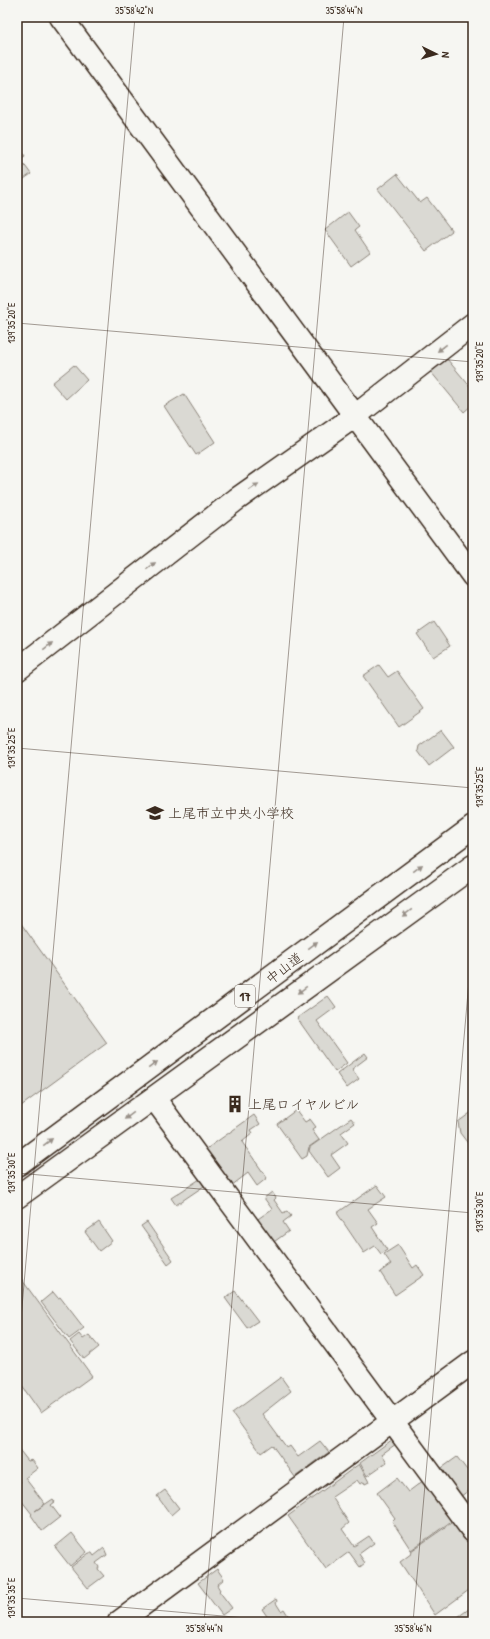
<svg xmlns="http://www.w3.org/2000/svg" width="490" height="1639" font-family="'Patrick Hand','Klee One',sans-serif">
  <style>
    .green { fill: #dad9d3; stroke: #8a8278 }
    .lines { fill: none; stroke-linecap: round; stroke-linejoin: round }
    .minor-casing { stroke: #3b2a1e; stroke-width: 25 }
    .highway-casing { stroke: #3b2a1e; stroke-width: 25 }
    .minor { stroke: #f6f6f2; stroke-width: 22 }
    .highway { stroke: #f6f6f2; stroke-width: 22 }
    .oneway { fill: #989088 }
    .ticks { fill: none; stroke: #3b2a1e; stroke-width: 1; stroke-opacity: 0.45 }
    .labels { text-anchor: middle; stroke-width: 3; stroke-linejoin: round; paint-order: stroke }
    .shield { fill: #f6f6f2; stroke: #73675e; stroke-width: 1 }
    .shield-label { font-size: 13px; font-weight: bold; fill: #3b2a1e }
    .poi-label { font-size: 14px; fill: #3b2a1e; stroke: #f6f6f2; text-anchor: start }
    .street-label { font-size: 14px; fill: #3b2a1e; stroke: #f6f6f2 }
    .neatline { fill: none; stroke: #3b2a1e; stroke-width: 1.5 }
    .ticks-label { font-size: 10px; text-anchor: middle; fill: #3b2a1e }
  </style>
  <rect width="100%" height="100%" fill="#f6f6f2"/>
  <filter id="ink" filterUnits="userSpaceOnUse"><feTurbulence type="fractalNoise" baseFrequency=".025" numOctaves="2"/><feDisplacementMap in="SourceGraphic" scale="8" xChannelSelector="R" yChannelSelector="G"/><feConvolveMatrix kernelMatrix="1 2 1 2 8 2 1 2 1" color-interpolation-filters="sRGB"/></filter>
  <g filter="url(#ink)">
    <!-- green -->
    <path class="green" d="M17,144l8,12 -5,3 11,15 -10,7 -4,-6z
      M397,174l23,29 7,-5 25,33 -26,20 -48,-62z
      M348,212l11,15 -4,3 15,22 -19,14 -26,-36z
      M447,359l26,31v14l-9,8 -33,-40z
      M74,365l13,15 -21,19 -14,-16z
      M184,394l31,48 -19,13 -32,-49z
      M434,622l16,24 -17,11 -16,-23z
      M379,665l9,12 9,-6 27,38 -25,18 -36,-51z
      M441,730l13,17 -25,19 -11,-15 1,-5z
      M17,918l90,125 -90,66z
      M328,996l8,11 -19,14 30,42 -12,9 -38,-54z
      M365,1053l3,4 -16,12 7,10 -12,9 -10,-14z
      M296,1110l9,12 5,-3 6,8 -4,3 7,10 -10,7 -2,9 -5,3 -25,-35z
      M473,1111v39l-13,-17 -2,-11z
      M254,1115l6,9 -9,6 2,3 -11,9 25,36 -10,8 -9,-13 -17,13 -26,-36z
      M351,1118l4,5 -14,10 7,10 -17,12 9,13 -12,9 -19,-26 1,-4z
      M200,1179l4,7 -28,19 -5,-7z
      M377,1185l9,12 -18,12 10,14 -6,4 15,23 -6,4 -6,-8 -11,7 -27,-40z
      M272,1192l4,6 -2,2 9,13 4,-2 4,5 -8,6 6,9 -18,13 -16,-23 17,-12 -8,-11z
      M99,1222l13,19 -13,10 -14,-19z
      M147,1222l26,38 -5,4 -27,-38z
      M398,1245l15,23 4,-3 7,10 -29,20 -15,-23 11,-8 -7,-10z
      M17,1273l75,103 -51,37 -24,-34z
      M235,1291l23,30 -11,7 -22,-30z
      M53,1292l5,6 2,-1 24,31 -15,11 -28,-37z
      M79,1334l4,5 6,-4 10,12 -15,12 -14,-18z
      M281,1377l10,14 -29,23 25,34 3,-2 8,11 22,-16 9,11 -34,25 -23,-32 -11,8 -29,-40z
      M393,1439l3,5 -14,10 5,8 -20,14 -7,-13z
      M17,1447l11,14 4,-1 6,8 -13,10 20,26 -10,7 18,-12 2,3 -4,3 9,12 -18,14 -11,-16 1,-1 -15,-19v-10l4,-3 -4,-5z
      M457,1457l10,13 2,-1 4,6v12l-13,10 -21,-27z
      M359,1464l10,18 -4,2 -1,-2 -4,2 -3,-4 -25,17 17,26 -7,6 12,17 15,-10 5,7 -15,11 6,9 -5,4 -11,-15 -23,17 -38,-53z
      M397,1478l11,14 16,-12 29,40 -42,30 -19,-29 3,-3 -18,-25z
      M165,1490l14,18 -8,7 -14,-19z
      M454,1521l19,25v41l-38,28 -35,-53 12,-9 -1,-2z
      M72,1533l15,19 -17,14 -15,-19z
      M104,1548l3,7 -11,8 3,4 -1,2 6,7 -16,12 -17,-21 18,-14h3l2,3z
      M217,1569l7,10 -7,6 3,5 -1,1 13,17 -10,7 -24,-32z
      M276,1599l1,2 -1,2 5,8 3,-2 7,11 3,-2 3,4h-26l-9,-13z
      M473,1606v16h-22z"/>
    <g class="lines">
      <!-- minor casing -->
      <g class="minor-casing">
        <path id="minor" d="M61,17l412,559
          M17,670l220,-171 118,-83 118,-92
          M154,1098l319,433
          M119,1622l354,-260"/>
      </g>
      <!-- highway casing -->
      <g class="highway-casing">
        <path id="highway" d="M17,1165l456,-338
          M17,1197l456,-331"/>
      </g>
      <!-- minor -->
      <use href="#minor" class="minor"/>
      <!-- highway -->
      <use href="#highway" class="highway"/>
    </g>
    <!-- one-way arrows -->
    <defs><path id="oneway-solid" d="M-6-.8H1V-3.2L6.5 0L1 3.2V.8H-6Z"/></defs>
    <g class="oneway">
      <use href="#oneway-solid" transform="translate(442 348) rotate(142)"/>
      <use href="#oneway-solid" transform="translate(254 487) rotate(-35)"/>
      <use href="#oneway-solid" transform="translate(151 566) rotate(-38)"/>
      <use href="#oneway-solid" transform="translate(48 646) rotate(-38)"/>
      <use href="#oneway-solid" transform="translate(418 868) rotate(-37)"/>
      <use href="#oneway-solid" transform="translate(407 913) rotate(144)"/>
      <use href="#oneway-solid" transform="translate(313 945) rotate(-37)"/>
      <use href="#oneway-solid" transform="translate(302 990) rotate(144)"/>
      <use href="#oneway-solid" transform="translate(153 1065) rotate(-37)"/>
      <use href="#oneway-solid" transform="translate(129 1116) rotate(144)"/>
      <use href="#oneway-solid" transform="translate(48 1142) rotate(-37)"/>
    </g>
  </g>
  <!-- ticks -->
  <path class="ticks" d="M17,323l456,39M17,748l456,40M17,1173l456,40M17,1364l118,-1347M17,1598l274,24M204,1622l140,-1605M413,1622l60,-687"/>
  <!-- icons -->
  <defs>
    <g id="school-bare" transform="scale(1.38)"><path d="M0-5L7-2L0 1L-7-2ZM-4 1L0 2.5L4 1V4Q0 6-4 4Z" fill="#3b2a1e" stroke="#f6f6f2" stroke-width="2.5" paint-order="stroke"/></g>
    <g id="building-bare" transform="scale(1.38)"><path d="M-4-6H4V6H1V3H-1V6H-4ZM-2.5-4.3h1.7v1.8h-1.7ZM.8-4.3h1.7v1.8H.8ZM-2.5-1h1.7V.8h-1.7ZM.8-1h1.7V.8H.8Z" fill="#3b2a1e" stroke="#f6f6f2" stroke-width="2.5" paint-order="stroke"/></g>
  </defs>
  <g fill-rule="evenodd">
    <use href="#school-bare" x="155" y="813"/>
    <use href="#building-bare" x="235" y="1104"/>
  </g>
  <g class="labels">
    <!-- shield labels -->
    <rect class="shield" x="235" y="985" width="20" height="22" rx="3"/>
    <g class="shield-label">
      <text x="245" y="1001">17</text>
    </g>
    <!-- poi labels -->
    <g class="poi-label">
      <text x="168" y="818">上尾市立中央小学校</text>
      <text x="248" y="1109">上尾ロイヤルビル</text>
    </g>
    <!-- street labels -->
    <g class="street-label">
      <text transform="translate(284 968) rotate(-37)" y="5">中山道</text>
    </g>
  </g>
  <!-- margin -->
  <rect width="490" height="1639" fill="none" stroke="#f6f6f2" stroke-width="44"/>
  <!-- north arrow -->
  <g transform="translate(436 54) rotate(95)" stroke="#f6f6f2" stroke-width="3" paint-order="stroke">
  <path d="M0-3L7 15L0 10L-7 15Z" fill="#3b2a1e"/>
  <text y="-6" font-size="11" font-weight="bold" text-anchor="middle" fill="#3b2a1e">N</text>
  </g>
  <rect x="22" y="22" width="446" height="1595" class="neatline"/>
  <g class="ticks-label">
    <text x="134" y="14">35°58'42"N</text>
    <text x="344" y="14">35°58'44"N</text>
    <text transform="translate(11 323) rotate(-90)" y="4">139°35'20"E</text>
    <text transform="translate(479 362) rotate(-90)" y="4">139°35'20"E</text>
    <text transform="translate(11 748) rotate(-90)" y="4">139°35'25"E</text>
    <text transform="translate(479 787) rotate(-90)" y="4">139°35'25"E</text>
    <text transform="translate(11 1173) rotate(-90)" y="4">139°35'30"E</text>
    <text transform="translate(479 1212) rotate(-90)" y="4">139°35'30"E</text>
    <text transform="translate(11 1598) rotate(-90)" y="4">139°35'35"E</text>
    <text x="204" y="1632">35°58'44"N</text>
    <text x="413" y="1632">35°58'46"N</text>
  </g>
</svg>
